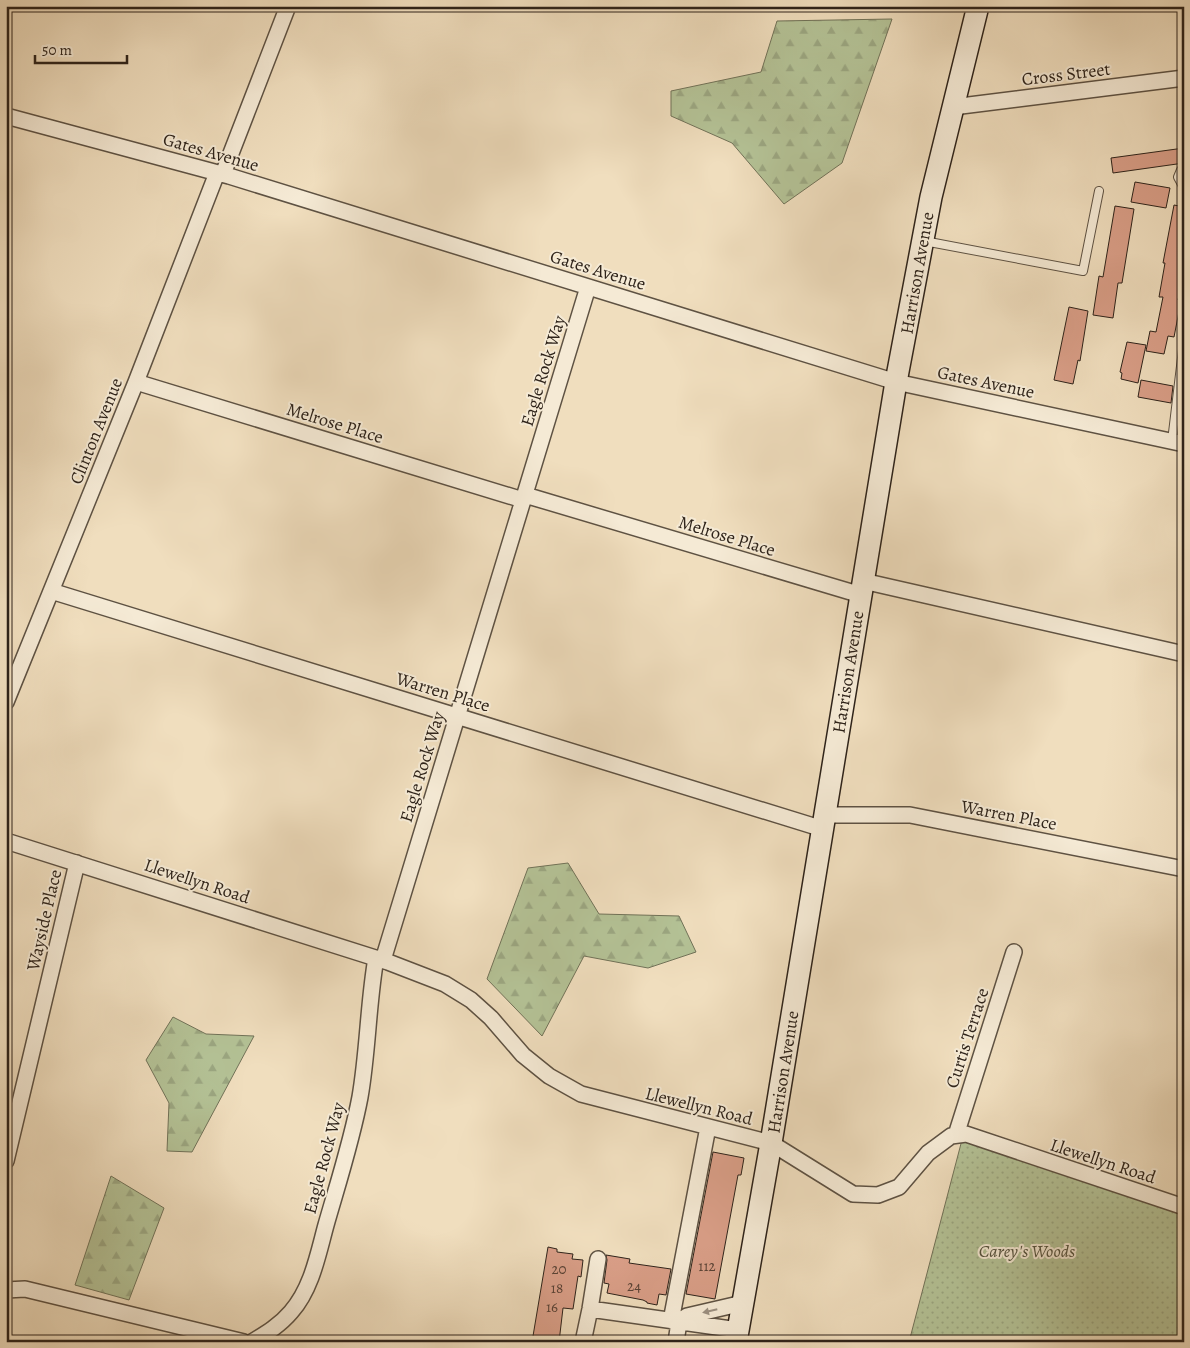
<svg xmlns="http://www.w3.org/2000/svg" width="1190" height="1348" font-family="Alegreya,serif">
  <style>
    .forest { fill: url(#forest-firs); stroke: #717258 }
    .park { fill: url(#park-dots); stroke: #717258 }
    .building { fill: #d99e87; stroke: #2e231a }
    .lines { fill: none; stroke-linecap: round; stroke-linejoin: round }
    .lane-casing { stroke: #5e5243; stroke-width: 10 }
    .street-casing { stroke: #5e5243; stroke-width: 18 }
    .secondary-casing { stroke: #2e231a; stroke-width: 24 }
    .lane { stroke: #f5ead5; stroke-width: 8 }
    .street { stroke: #f5ead5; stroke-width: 15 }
    .secondary { stroke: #f5ead5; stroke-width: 21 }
    .oneway { fill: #9b9081 }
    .labels { text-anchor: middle; stroke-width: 4; stroke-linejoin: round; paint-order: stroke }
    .number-label { font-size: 15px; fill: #594235 }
    .street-label { font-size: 18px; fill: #2e231a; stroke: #f5ead5 }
    .park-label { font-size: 18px; font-style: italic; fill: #56533f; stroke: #f5ead5 }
  </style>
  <defs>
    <pattern id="forest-firs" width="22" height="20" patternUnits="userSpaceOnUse" patternTransform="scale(1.25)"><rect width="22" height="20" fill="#b4c296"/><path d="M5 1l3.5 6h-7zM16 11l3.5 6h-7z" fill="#9ba681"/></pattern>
    <pattern id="park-dots" width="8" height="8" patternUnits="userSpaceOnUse" patternTransform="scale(1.25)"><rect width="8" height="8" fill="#b4c296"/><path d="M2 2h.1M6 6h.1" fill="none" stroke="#9ba681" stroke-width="1.8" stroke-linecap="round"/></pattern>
  </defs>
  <rect width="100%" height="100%" fill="#f0debe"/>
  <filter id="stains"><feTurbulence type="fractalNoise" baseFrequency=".004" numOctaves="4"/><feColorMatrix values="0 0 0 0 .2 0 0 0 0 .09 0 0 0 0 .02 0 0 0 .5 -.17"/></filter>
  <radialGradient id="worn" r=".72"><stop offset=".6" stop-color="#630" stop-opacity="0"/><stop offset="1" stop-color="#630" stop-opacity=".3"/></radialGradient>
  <!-- forest -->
  <path class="forest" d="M892,19l-50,144 -58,41 -52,-61 -61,-27v-25l90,-19 16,-51z
    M568,863l31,51 80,2 17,36 -48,16 -64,-12 -42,80 -55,-57 41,-111z
    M173,1017l33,17 48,2 -62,116 -25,-1 2,-48 -23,-43z
    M111,1176l53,32 -35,92 -54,-15z"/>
  <!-- park -->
  <path class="park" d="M963,1136l221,72v134h-275z"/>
  <!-- building -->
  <path class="building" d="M1184,148v15l-71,10 -2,-15z
    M1135,182l35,6 -4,20 -35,-6z
    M1174,205l10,2v63l-6,30 3,1 -7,36 -6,-1 -4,18 -18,-3 4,-20 6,1 7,-35h-4l6,-34h-2z
    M1115,206l19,3 -12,74h-4l-5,35 -20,-3 6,-39 4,1z
    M1069,307l19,4 -8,50 -2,-1 -5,24 -19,-4z
    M1127,342l19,3 -8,38 -17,-4 1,-6 -2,-1z
    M1141,380l32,6 -2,17 -33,-6z
    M713,1152l31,6 -3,17h-3l-23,124 -29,-5z
    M548,1247l9,2v3l16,2 -1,5 11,1 -2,17 -3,-1 -5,33 -10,-1 -4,34h-27z
    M606,1255l24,4 -1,4 42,6 -5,26 -7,-1 -2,11 -10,-2v-1l-4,-2 -36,-7 2,-9 -5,-1 3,-23z"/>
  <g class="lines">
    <!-- lane casing -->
    <g class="lane-casing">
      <path id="lane" d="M1184,170h-3l-3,7 6,11
        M924,241l159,30 16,-80
        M1172,441l12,-100"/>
    </g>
    <!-- street casing -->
    <g class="street-casing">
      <path id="street" d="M953,107l231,-29
        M6,116l223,60 667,206 288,62
        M223,174l65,-168
        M136,382l387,118
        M525,495l336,100
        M863,581l321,73
        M51,591l772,238
        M6,702l130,-320 81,-209
        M825,815h85l274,54
        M6,841l382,121 57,22 26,16 20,18 32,37 26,21 32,18 190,49 82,51 25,1 21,-8 29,-34 23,-17 15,-2 218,73
        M383,960l205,-673
        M956,1135l58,-183
        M6,1161l71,-298
        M6,1290l19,-1 219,53
        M590,1309l148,21
        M671,1321l37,-194
        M252,1342c15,-9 28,-17 39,-30 21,-24 27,-58 35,-87 12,-42 26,-85 34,-128 8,-46 8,-93 16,-139
        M583,1342l7,-33 8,-50
        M676,1342l3,-20 8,-6 56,-13"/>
    </g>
    <!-- secondary casing -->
    <g class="secondary-casing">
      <path id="secondary" d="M736,1342l35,-199 125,-761 35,-185 47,-191"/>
    </g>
    <!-- lane -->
    <use href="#lane" class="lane"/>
    <!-- street -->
    <use href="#street" class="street"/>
    <!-- secondary -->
    <use href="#secondary" class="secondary"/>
  </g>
  <!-- one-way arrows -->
  <defs><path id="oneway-solid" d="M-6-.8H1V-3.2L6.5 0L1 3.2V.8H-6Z" transform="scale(1.25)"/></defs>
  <use class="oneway" href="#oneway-solid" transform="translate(710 1311) rotate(167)"/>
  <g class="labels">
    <!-- number labels -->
    <g class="number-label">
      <text x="707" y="1271">112</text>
      <text x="559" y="1274">20</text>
      <text x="634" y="1291">24</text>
      <text x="557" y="1293">18</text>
      <text x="552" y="1312">16</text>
    </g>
    <!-- street labels -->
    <g class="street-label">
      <text transform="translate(1066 74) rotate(-7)" y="6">Cross Street</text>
      <text transform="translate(211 152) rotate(16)" y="6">Gates Avenue</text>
      <text transform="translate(598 270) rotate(17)" y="6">Gates Avenue</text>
      <text transform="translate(917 273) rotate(-80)" y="6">Harrison Avenue</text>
      <text transform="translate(543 371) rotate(-73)" y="6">Eagle Rock Way</text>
      <text transform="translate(986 382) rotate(12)" y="6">Gates Avenue</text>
      <text transform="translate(335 423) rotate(17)" y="6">Melrose Place</text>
      <text transform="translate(96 431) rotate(-68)" y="6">Clinton Avenue</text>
      <text transform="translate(727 536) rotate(17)" y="6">Melrose Place</text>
      <text transform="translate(848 672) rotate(-81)" y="6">Harrison Avenue</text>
      <text transform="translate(443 692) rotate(17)" y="6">Warren Place</text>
      <text transform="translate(422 767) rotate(-73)" y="6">Eagle Rock Way</text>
      <text transform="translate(1009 815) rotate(11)" y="6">Warren Place</text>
      <text transform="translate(197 881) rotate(18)" y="6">Llewellyn Road</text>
      <text transform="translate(44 920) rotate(-77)" y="6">Wayside Place</text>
      <text transform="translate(967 1038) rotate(-72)" y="6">Curtis Terrace</text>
      <text transform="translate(783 1072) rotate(-81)" y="6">Harrison Avenue</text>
      <text transform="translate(699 1106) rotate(14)" y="6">Llewellyn Road</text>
      <text transform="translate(324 1158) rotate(-75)" y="6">Eagle Rock Way</text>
      <text transform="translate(1103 1161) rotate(18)" y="6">Llewellyn Road</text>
    </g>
    <!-- park labels -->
    <g class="park-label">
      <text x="1027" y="1257">Carey's Woods</text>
    </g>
  </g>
  <!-- margin -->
  <rect width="1190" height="1348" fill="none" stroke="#f0debe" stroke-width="25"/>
  <rect x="8" y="8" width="1175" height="1333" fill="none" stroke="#2e231a" stroke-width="2.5"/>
  <rect x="12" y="12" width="1165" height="1323" fill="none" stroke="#2e231a"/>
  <!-- scale -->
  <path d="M35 55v8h92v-8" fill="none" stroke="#2e231a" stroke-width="2.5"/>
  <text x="42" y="55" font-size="15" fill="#2e231a" stroke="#f5ead5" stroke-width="4" paint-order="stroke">50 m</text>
  <rect width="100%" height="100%" filter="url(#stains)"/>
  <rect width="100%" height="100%" fill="url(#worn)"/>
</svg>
